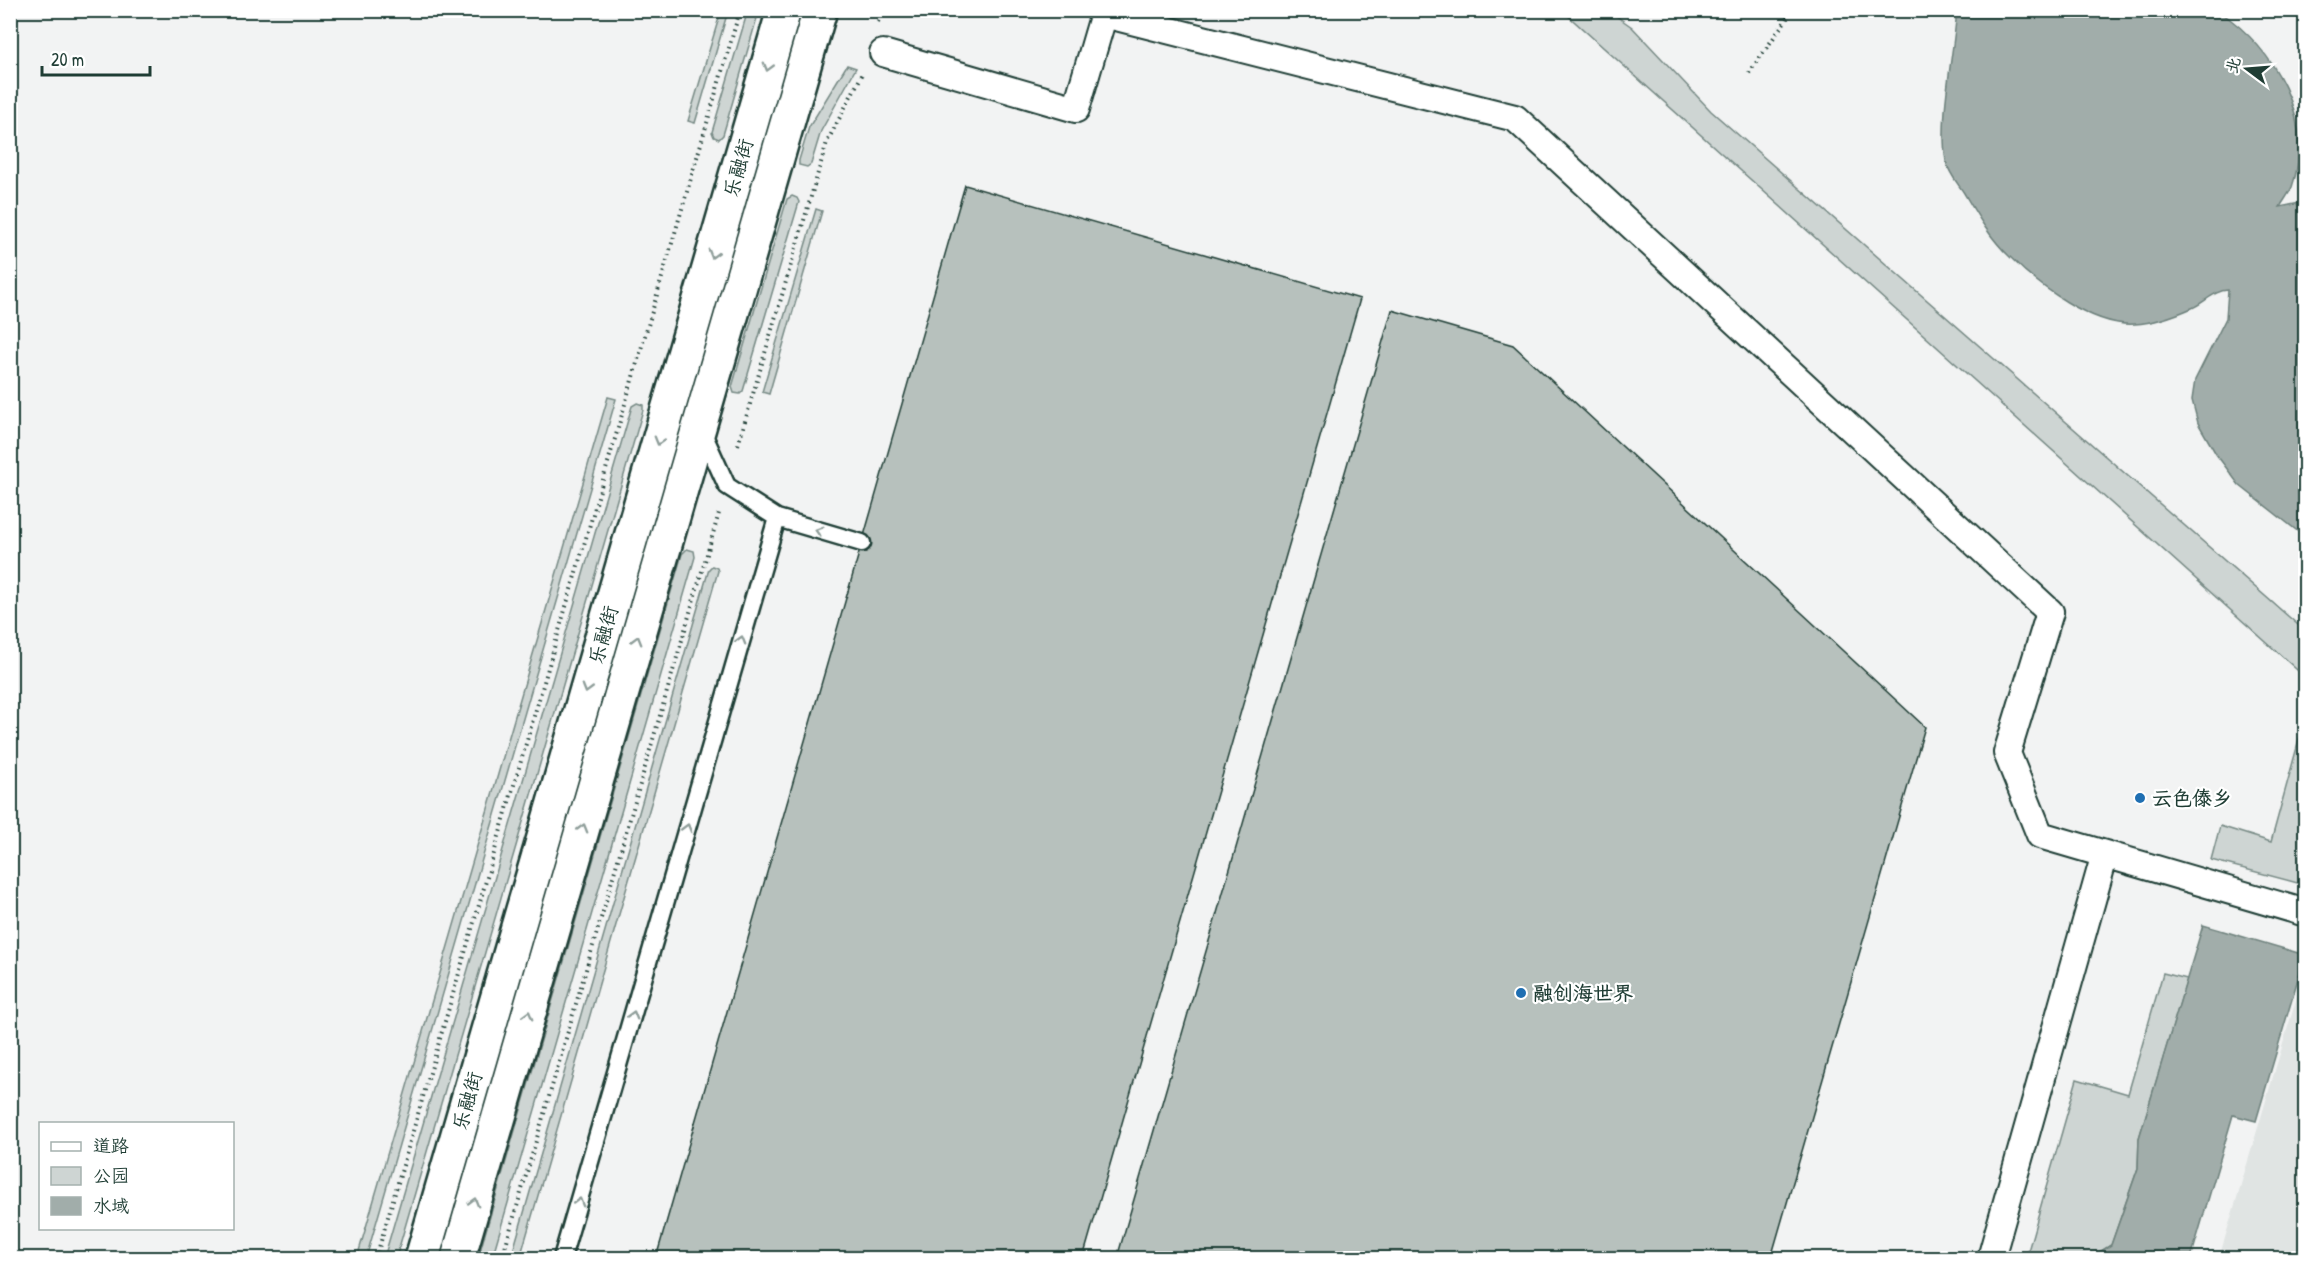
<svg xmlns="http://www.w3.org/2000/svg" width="2316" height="1269" font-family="'Patrick Hand','LXGW WenKai TC',sans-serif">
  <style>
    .built { fill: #e0e4e3 }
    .green { fill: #ced5d3; stroke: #768984; stroke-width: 1.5 }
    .water { fill: #a1adaa; stroke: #6d807b; stroke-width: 1.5 }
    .building { fill: #b7c1bd; stroke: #1f3d34; stroke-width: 1.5 }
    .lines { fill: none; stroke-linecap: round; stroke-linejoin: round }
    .service-casing { stroke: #1f3d34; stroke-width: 21 }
    .pedestrian-casing { stroke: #1f3d34; stroke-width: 30 }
    .tertiary-casing { stroke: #1f3d34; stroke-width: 38 }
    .path { stroke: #1f3d34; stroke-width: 4; stroke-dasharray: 1.5 4.5; stroke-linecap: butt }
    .service { stroke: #fff; stroke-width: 16 }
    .pedestrian { stroke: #fff; stroke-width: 26 }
    .tertiary { stroke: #fff; stroke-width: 33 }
    .oneway { stroke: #8f9e9a }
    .poi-dot { fill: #1f6fb2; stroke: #fff; stroke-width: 2 }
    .labels { text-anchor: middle; stroke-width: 4.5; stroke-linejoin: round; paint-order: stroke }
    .street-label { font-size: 20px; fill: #1f3d34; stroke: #fff }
    .poi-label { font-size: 20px; font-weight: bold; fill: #1f3d34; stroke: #fff; text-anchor: start }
  </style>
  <rect width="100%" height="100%" fill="#f2f3f3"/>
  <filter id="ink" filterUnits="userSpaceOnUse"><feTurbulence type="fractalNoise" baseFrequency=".0167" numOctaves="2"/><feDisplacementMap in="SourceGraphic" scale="12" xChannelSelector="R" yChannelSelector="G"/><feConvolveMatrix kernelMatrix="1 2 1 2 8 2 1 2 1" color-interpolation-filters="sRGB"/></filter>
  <g filter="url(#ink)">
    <!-- built -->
    <path class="built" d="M2305,970v288h-86z"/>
    <!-- green -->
    <path class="green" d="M748,10l11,1 -36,124 -4,4 -5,-2 -2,-5z
      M721,11h7l-33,112 -7,-2z
      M1554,11h55l23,16 79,84 594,520v46l-739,-663z
      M847,65l9,3 -35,63 -10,33 -4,3 -8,-2v-5l10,-33z
      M792,196l5,2 2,4 -56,189 -3,3 -6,-1 -2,-6 55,-188z
      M816,209l6,2 -53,183 -7,-2z
      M608,397l8,2 -250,859h-9z
      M637,403l6,2v5l-247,848h-12l248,-852z
      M687,549l7,2 1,6 -203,701h-14l204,-704z
      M712,566l5,2 1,3 -198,687h-9l198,-689z
      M2305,718v167l-94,-25 9,-34 51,16z
      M2163,973l24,6 -48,159 -1,30 -27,77 -21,13h-64l51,-179 51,15z"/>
    <!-- water -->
    <path class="water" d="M1955,11h264c55,38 97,107 73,176 -3,7 -8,13 -12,20l25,-5v335l-66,-52 -23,-31 -18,-31 -6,-23 3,-20 31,-62 2,-28c-13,0 -24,13 -36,18 -18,8 -38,15 -57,16 -42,3 -98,-39 -126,-68 -19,-18 -32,-41 -45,-63 -6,-9 -16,-21 -18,-32 -7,-39 6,-99 10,-141z
      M2203,925l102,30 -49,166 -23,-6 -42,143h-101l21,-13 27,-77 1,-30z"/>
    <!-- building -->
    <path class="building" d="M965,185l395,114 -277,959h-427z
      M1392,310l121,35 412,382 -154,531h-654z"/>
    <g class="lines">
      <!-- service casing -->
      <g class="service-casing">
        <path id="service" d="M777,518l85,25
          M562,1258l215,-740 -50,-32 -26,-57"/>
      </g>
      <!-- pedestrian casing -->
      <g class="pedestrian-casing">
        <path id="pedestrian" d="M1104,14l411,104 535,494 -43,141 33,82 266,78
          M883,53l193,56 29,-99
          M1991,1258l114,-404"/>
      </g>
      <!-- tertiary casing -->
      <g class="tertiary-casing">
        <path id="tertiary" d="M422,1258l362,-1248
          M458,1258l362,-1248"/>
      </g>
      <!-- path -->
      <path class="path" d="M878,22l4,-12
        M1749,73l44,-63
        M738,445l89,-303 35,-67
        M376,1258l364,-1248
        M502,1258l217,-745"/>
      <!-- service -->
      <use href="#service" class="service"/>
      <!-- pedestrian -->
      <use href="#pedestrian" class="pedestrian"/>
      <!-- tertiary -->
      <use href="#tertiary" class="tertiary"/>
    </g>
    <!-- one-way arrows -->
    <defs><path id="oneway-chevron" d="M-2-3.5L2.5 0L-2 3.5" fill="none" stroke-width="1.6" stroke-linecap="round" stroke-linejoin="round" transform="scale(1.5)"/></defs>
    <g class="oneway">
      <use href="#oneway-chevron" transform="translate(768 67) rotate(106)"/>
      <use href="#oneway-chevron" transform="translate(713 254) rotate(106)"/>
      <use href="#oneway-chevron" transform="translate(659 441) rotate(106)"/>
      <use href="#oneway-chevron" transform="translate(819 531) rotate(-163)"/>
      <use href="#oneway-chevron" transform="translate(637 640) rotate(-74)"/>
      <use href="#oneway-chevron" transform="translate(741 640) rotate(-74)"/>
      <use href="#oneway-chevron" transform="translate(587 689) rotate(106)"/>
      <use href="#oneway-chevron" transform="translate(583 828) rotate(-74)"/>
      <use href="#oneway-chevron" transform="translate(687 828) rotate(-74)"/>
      <use href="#oneway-chevron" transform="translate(528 1015) rotate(-74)"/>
      <use href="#oneway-chevron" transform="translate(633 1015) rotate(-74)"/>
      <use href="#oneway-chevron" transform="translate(474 1202) rotate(-74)"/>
      <use href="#oneway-chevron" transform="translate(579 1202) rotate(-74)"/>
    </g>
  </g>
  <!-- markers -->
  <g class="poi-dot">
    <circle cx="2140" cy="798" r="6"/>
    <circle cx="1521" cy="993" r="6"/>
  </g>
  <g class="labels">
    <!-- street labels -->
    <g class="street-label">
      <text transform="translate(738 168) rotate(-74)" y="7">乐融街</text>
      <text transform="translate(603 635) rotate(-74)" y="7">乐融街</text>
      <text transform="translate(467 1101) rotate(-74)" y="7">乐融街</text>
    </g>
    <!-- poi labels -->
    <g class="poi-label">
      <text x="2152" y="805">云色傣乡</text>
      <text x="1533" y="1000">融创海世界</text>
    </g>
  </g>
  <!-- margin -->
  <rect width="2316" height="1269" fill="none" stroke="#fff" stroke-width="36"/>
  <rect x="18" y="18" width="2280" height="1233" fill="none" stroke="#1f3d34" stroke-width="2" filter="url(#ink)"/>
  <!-- legend -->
  <rect x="39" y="1122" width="195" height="108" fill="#ffffff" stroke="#a5b1ae" stroke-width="1.5"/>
  <rect x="51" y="1142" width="30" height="9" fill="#ffffff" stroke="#a5b1ae" stroke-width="1.5"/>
  <text x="93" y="1152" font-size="18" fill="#1f3d34">道路</text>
  <rect x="51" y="1167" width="30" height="18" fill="#ced5d3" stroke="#a5b1ae" stroke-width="1.5"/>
  <text x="93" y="1182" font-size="18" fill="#1f3d34">公园</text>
  <rect x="51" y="1197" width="30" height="18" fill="#a1adaa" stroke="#a5b1ae" stroke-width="1.5"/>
  <text x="93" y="1212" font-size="18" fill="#1f3d34">水域</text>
  <!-- north arrow -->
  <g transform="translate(2247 69) rotate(286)" stroke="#ffffff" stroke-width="4.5" paint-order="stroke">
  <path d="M0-4.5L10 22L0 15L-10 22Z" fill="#1f3d34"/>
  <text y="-9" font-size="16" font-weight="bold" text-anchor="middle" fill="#1f3d34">北</text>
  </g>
  <!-- scale -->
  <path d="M42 66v9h108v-9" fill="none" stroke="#1f3d34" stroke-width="3"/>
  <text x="51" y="66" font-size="18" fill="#1f3d34" stroke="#ffffff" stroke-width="4.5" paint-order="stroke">20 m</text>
</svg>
